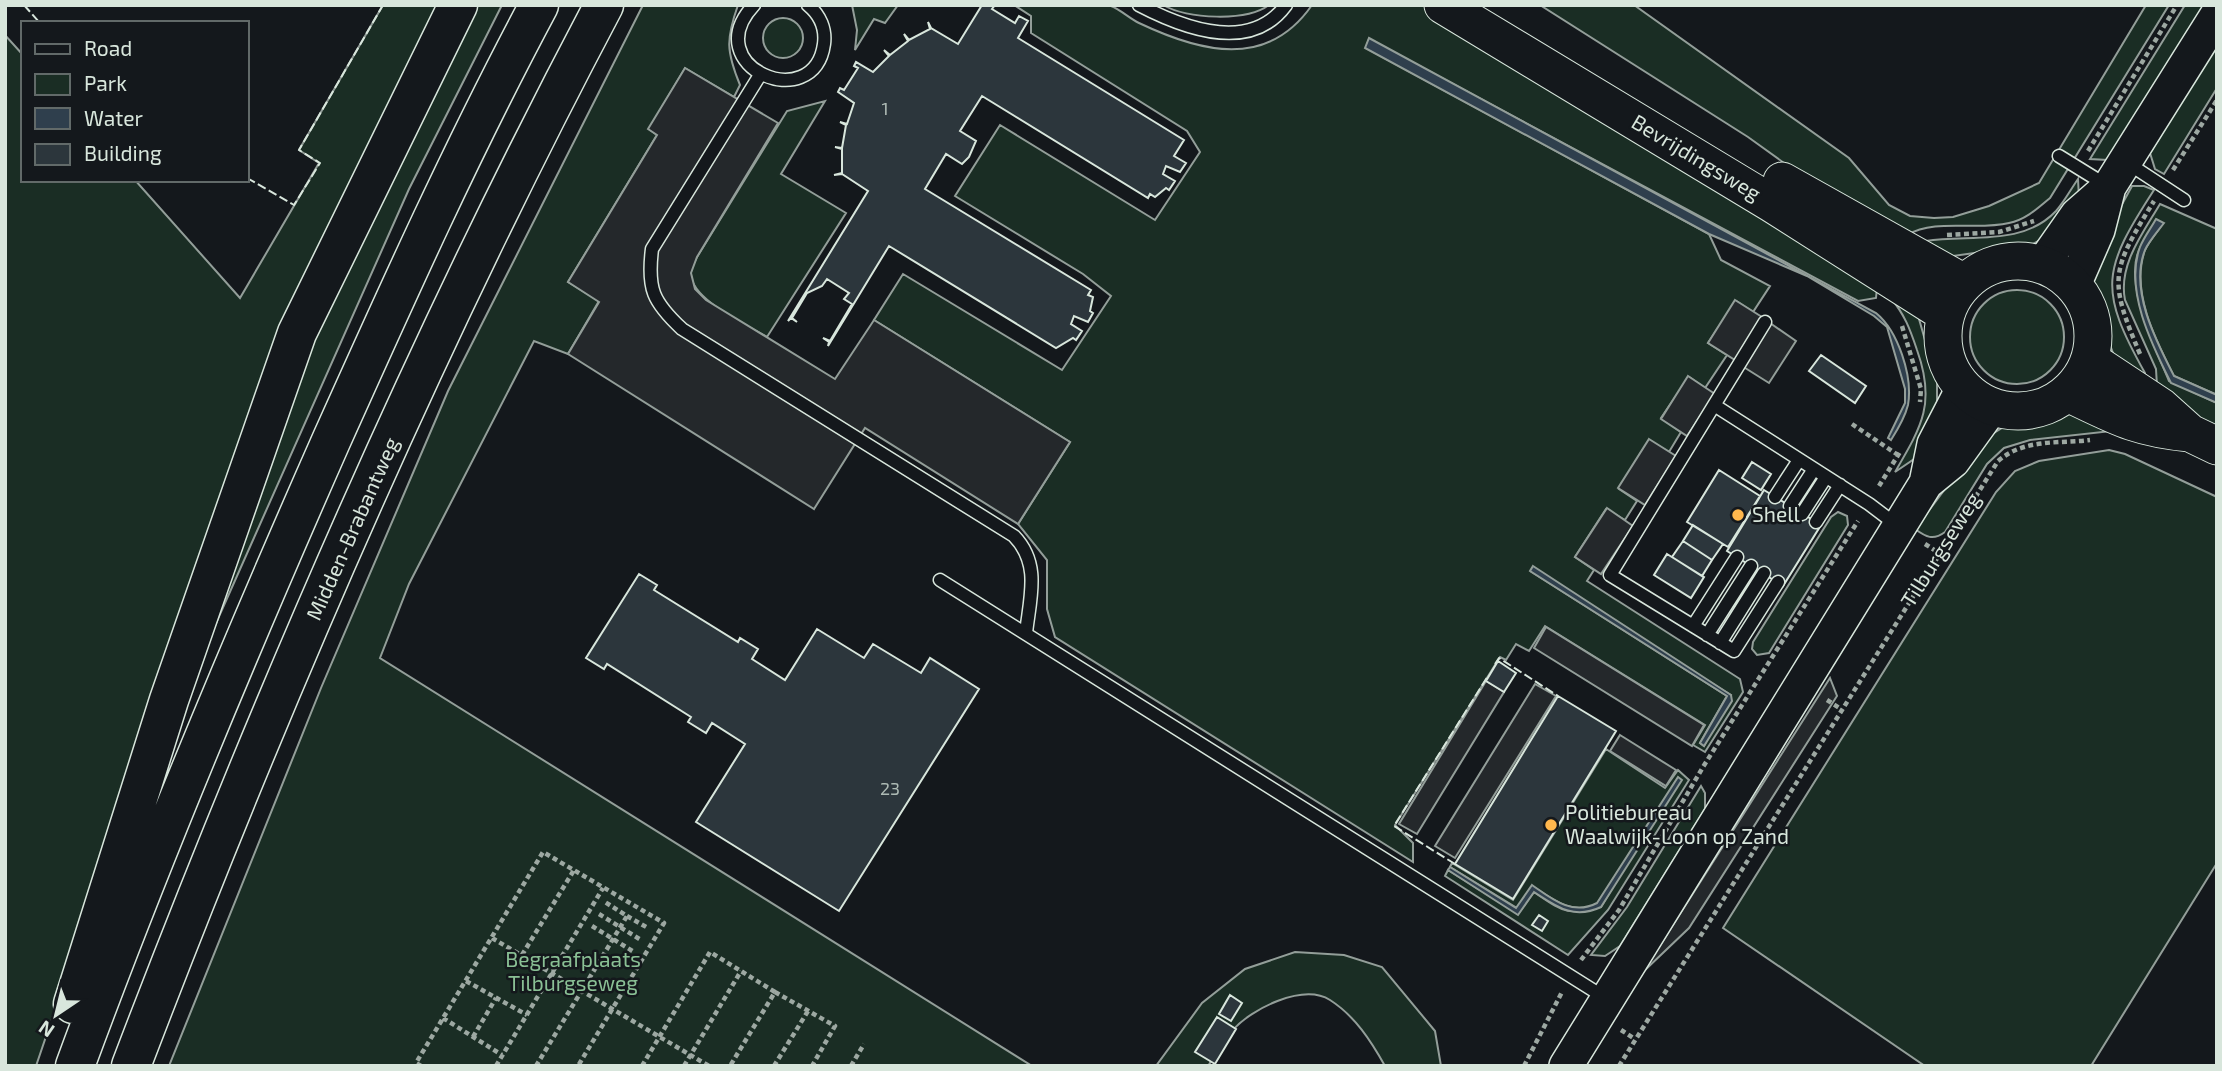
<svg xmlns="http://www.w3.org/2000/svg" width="2222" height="1071" font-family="'Exo 2',sans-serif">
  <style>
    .green { fill: #1a2d24; stroke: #939e99; stroke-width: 2; fill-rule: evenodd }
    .parking { fill: #24282b; stroke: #939e99; stroke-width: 2 }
    .water { fill: #2f3f4d; stroke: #939e99; stroke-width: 2 }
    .building { fill: #2c363c; stroke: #d8e6dc; stroke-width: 2 }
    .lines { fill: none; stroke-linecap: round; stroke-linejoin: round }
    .service-casing { stroke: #d8e6dc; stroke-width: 15 }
    .tertiary-casing { stroke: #d8e6dc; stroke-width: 36 }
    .secondary-casing { stroke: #d8e6dc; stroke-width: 39 }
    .trunk-casing { stroke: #d8e6dc; stroke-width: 41 }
    .path { stroke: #9da8a2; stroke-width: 4.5; stroke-dasharray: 5 3.5; stroke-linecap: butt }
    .service { stroke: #14181c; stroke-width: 12 }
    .tertiary { stroke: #14181c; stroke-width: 33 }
    .secondary { stroke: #14181c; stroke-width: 37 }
    .trunk { stroke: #14181c; stroke-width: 38 }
    .fence { stroke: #d8e6dc; stroke-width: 2; stroke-dasharray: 9 3.5; stroke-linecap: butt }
    .poi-dot { fill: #ffb74d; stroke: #14181c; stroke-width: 2.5 }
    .labels { text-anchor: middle; stroke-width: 5; stroke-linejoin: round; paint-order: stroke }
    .number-label { font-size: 18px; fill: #adbab4 }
    .street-label { font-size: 21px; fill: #d8e6dc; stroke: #14181c }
    .poi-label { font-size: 21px; fill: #d8e6dc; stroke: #14181c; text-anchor: start }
    .park-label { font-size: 21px; fill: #8ac095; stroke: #14181c }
  </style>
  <rect width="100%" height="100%" fill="#14181c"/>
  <!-- green -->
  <path class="green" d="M383,5h61l-295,728 -113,333h-31v-1031l18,20v125h112l105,118 79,-135 -20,-13z
    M467,5h35l-93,184 -224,504 87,-263z
    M643,5h95c-12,34 -12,46 2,80l-6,12 -49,-29 -36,61 8,6 -89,147 31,19 -31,53 -34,-13 -125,243 -29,74 652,408h-863l152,-378 127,-297z
    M852,5h46l-13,18 -11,-4 -19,31 2,-20z
    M1014,5c21,0 81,-5 97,1 10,4 18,12 28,17 61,29 128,47 173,-18h112l454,272 -2,21 -18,3 -489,-262 -3,9 343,186 12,26 49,26 -17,26 -17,-11 -28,42 19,12 -22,33 -16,-11 -28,41 20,14 -12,20 -20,-12 -30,49 18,12 -12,19 -19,-11 -31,48 19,13 -7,11 153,98 3,13 -38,60 -12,-7 12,-20 -160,-99 -16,25 -13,-7 -10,16 -6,-3 -105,168 18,18v19l-358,-225 -8,-28v-49l-29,-36 52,-82 -196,-122 29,-46 159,96 49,-74 -28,-22 -128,-78 45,-71 155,95 45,-68 -13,-21 -156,-98v-17zM1530,571l201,124 -27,51 -4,-3 27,-47z
    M1163,5h106c-23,17 -81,14 -106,0z
    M1540,5h94l215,153 40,47 21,11 24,2 19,-1 36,-11 50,-23 107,-178h23l-119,193c-13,11 -25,22 -41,25 -33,8 -73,-5 -102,12l-48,-18 -111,-80z
    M2185,5h19l-96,155 -18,-1z
    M763 38a20 20 0 1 1 40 0a20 20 0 1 1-40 0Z
    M2217,44v44l-53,86 -9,-5 -5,-16z
    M825,101l-44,73 65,39 -79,124c-20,-12 -79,-39 -76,-65 0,-4 4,-11 6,-15l90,-146z
    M2078,179l1,20 -29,36 -19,10 -85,12 -20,-16c43,-7 96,6 130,-30 8,-9 15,-22 22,-32z
    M2132,186h12l10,4c-52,80 -56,99 -9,183l-4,12c-24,-20 -29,-26 -35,-57 -3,-10 -8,-20 -11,-31 -7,-37 20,-79 37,-111z
    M2160,204l57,25v166l-43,-19c-18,-35 -44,-85 -29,-126 4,-9 13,-19 18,-27 -7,7 -17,15 -22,23 -20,34 15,103 28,135l48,22v24l-28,-14 -32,-27 -1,-17 -31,-69c-7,-35 18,-67 35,-96z
    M1970 337a47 47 0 1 1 94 0a47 47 0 1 1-94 0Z
    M1890,297l27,15 20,70v28l-20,47 -22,15c27,-46 41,-69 22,-122 -7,-21 -12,-35 -27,-53z
    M2069,413l43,18 -82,9 -26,8 -17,16 -42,68c-12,9 -19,5 -30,-3l66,-88 21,-13z
    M2109,450l16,4 92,43v366l-126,203h-166l-202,-138 273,-436 19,-21 24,-10z
    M1838,512l9,4 1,9 -79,128 -12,2 -5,-6 1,-7 78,-125z
    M1606,749l59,39 13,-18 11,10 -81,130 -40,45 -123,-79 3,-6 70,44 16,-22c30,20 31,23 67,15l78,-130 -82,127c-25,12 -44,-5 -65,-18l-15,22 -67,-41 2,-4 61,37z
    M1701,786l4,7v16l-85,137 -15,10 -14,-1 36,-48z
    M1295,952l49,3 38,12 53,64 6,35h-56c-14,-25 -30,-50 -55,-66 -27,-17 -79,9 -97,30 -10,10 -17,24 -25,36h-52l46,-63 43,-34z"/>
  <!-- parking -->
  <path class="parking" d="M685,68l93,55 -81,134 -6,16 4,16 11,11 129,79 39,-59 196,122 -52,82 -153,-96 -51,81 -246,-155 31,-52 -31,-20 89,-147 -9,-6z
    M1735,300l27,17 -27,43 -27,-17z
    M1770,323l26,18 -27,42 -27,-17z
    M1688,376l27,18 -28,42 -26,-17z
    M1649,439l27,17 -31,49 -27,-17z
    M1607,508l26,18 -32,48 -26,-17z
    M1546,627l158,98 -12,21 -158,-98z
    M1830,678l7,18 -148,232 -46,44z
    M1486,681l18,11 -87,142 -18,-10z
    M1535,684l21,12 -101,162 -20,-12z
    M1620,735l56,35 -10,16 -56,-35z"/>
  <!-- water -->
  <path class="water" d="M1369,38l507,275c22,18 37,63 32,92 -3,12 -10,24 -17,35l-3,-2 17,-35v-14l-18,-62 -13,-11 -67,-40 -98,-42 -344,-186z
    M2156,219l8,4c-6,8 -15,18 -19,27 -16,40 11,91 29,126l43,19v8l-46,-20c-19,-38 -47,-93 -31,-136 4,-10 11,-19 16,-28z
    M1533,566l198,129 1,6 -28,45 -4,-3 27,-47 -197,-125z
    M1678,777l4,3 -81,127c-27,13 -44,0 -67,-15l-16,23 -70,-45 2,-3 66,41 16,-23c20,14 40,31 65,18z"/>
  <!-- building -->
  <path class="building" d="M982,5h13l-3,4 23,14 4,-7 9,5 -10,17 166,102 -10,16 12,7 -6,9 -14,-6 -3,8 12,7 -6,9 -3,-2 -11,9 -5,-3 -2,4 -166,-102 -22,35 16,10 -7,16 -7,7 -16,-10 -21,35 166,101 -3,5 5,2 -3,14 3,2 -5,9 -14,-6 -3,8 11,7 -6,9 -3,-2 -17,10 -167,-102 -61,100 1,-4 -6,-4 7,3 22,-37 -8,-5 5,-6 -22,-14 -5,7 -15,7 -15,25 5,4 -6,-4 -3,3 80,-130 -26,-17 -8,1 8,-2v-24l-7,-2 7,1 4,-23 -6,-3 7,2 7,-21 -16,-11 2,-4 4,2 14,-22 -4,-2 2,-4 17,10 16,-16 -5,-6 6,5 18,-14 -4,-7 5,6 21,-11 -2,-7 3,6 27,16z
    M1821,355l45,31 -11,17 -46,-32z
    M1752,462l19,12 -10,16 -19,-12z
    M1719,470l41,26 -32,51 -41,-25z
    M1764,490l57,35 -38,61 -56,-35z
    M1693,525l30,19 -11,16 -29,-19z
    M1683,541l29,19 -10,16 -30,-19z
    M1667,554l37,23 -13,21 -37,-23z
    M639,574l18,11 -3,5 84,52 2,-4 18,11 -6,10 33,21 32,-51 47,29 9,-14 48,29 9,-15 49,31 -140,222 -143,-89 49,-78 -33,-21 -6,10 -18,-11 3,-5 -84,-53 -3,5 -18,-11z
    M1498,661l18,12 -12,19 -18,-11z
    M1558,696l58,35 -103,168 -58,-35z
    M1539,915l9,6 -6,10 -10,-6z
    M1230,995l12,8 -11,18 -12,-7z
    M1217,1017l19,12 -21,35 -20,-12z"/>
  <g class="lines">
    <!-- service casing -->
    <g class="service-casing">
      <path id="service" d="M754,5c-58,62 60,111 70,39 2,-15 -4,-29 -16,-39
        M1139,5c44,23 111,49 147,0
        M760,75l-108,174c-5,40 1,53 30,80l332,207c27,28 16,61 12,97
        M2059,156l47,29
        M2126,162l58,38
        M1765,322l-155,253 124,76 44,-69
        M1714,405l155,99 29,22
        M1775,497l24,-37
        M1790,506l24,-37
        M1802,514l24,-37
        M1816,522l24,-37
        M940,580l667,419
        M1693,626l44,-69
        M1707,635l44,-69
        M1720,643l44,-70"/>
    </g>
    <!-- tertiary casing -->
    <g class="tertiary-casing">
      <path id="tertiary" d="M2042,265l35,-50 32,-28 108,-172
        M2074,285l24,-55 11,-43
        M1926,483l27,-22 39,-54
        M1566,1066l360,-583 8,-39 29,-56"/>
    </g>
    <!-- secondary casing -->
    <g class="secondary-casing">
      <path id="secondary" d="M1443,5l328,198 175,111
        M1782,181l182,102
        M1943 336a75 75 0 1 1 150 0a75 75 0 1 1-150 0Z
        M2090,360l71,47 29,26 27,13
        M2068,393c48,23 68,35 122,40"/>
    </g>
    <!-- trunk casing -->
    <g class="trunk-casing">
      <path id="trunk" d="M73,1004l96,-304 128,-367 161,-328
        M75,1066c78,-212 165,-419 256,-625 66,-147 132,-294 208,-436
        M131,1066c138,-362 292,-719 473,-1061"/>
    </g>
    <!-- path -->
    <path class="path" d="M2088,151l89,-146
      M2173,170l44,-70
      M1947,235l52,-3 35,-11
      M1902,326l19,63 -1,13
      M2140,354c-32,-75 -29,-83 14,-153
      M1852,424l46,31
      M1879,486l21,-34
      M1925,544l14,9
      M1827,700l14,9
      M599,914l42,26
      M627,916l21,12
      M592,926l42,26
      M492,938l217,128
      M522,955l52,-85
      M1581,960l38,-50 84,-143 155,-246
      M466,981l61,34
      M775,992l60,34 -23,40
      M443,1018l59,37
      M1621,1030l14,9
      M473,1037l23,-39
      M421,1066l-5,-3 127,-211 121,71 -86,143
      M496,1066l107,-178
      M536,1066l91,-150 -22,-14
      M642,1066l68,-114 65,40 -45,74
      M684,1066l57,-95
      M774,1066l34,-55
      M851,1066l13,-22
      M1524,1066l38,-74
      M1619,1066l379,-605c27,-23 60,-17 92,-21"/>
    <!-- service -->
    <use href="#service" class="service"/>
    <!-- tertiary -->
    <use href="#tertiary" class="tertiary"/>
    <!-- secondary -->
    <use href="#secondary" class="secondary"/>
    <!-- trunk -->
    <use href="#trunk" class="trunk"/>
    <!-- fence -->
    <path class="fence" d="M24,5l16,18
      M247,178l47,27 26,-42 -21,-13 84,-145
      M1495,664l4,-6 59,38
      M1455,864l-61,-38 94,-150"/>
  </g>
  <!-- markers -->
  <g class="poi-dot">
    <circle cx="1738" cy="515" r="7"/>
    <circle cx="1551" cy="825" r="7"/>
  </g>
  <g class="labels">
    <!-- number labels -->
    <g class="number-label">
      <text x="885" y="115">1</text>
      <text x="890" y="795">23</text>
    </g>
    <!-- street labels -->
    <g class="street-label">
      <text transform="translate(1696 158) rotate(31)" y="7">Bevrijdingsweg</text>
      <text transform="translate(353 529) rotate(-66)" y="7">Midden-Brabantweg</text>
      <text transform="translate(1941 550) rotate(-58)" y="7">Tilburgseweg</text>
    </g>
    <!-- poi labels -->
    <g class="poi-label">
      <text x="1752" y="522">Shell</text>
      <text x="1565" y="820">Politiebureau<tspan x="1565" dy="24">Waalwijk-Loon op Zand</tspan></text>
    </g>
    <!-- park labels -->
    <g class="park-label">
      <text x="573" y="967">Begraafplaats<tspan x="573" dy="24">Tilburgseweg</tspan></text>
    </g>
  </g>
  <!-- border -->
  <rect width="2222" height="1071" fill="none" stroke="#d8e6dc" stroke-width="14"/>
  <!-- legend -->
  <rect x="21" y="21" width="228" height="161" fill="#14181c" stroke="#626a69" stroke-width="2"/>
  <rect x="35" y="44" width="35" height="10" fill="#14181c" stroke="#626a69" stroke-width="2"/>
  <text x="84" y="56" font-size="21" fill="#d8e6dc">Road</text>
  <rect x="35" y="74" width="35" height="21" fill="#1a2d24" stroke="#626a69" stroke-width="2"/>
  <text x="84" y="91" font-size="21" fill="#d8e6dc">Park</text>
  <rect x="35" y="108" width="35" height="21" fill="#2f3f4d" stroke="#626a69" stroke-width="2"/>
  <text x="84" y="126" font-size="21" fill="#d8e6dc">Water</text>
  <rect x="35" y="144" width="35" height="21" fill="#2c363c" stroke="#626a69" stroke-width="2"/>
  <text x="84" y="161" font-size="21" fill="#d8e6dc">Building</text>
  <!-- north arrow -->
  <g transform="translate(56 1015) rotate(215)" stroke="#14181c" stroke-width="5" paint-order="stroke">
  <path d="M0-5L12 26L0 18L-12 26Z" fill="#d8e6dc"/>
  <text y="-10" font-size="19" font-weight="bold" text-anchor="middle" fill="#d8e6dc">N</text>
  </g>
</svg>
